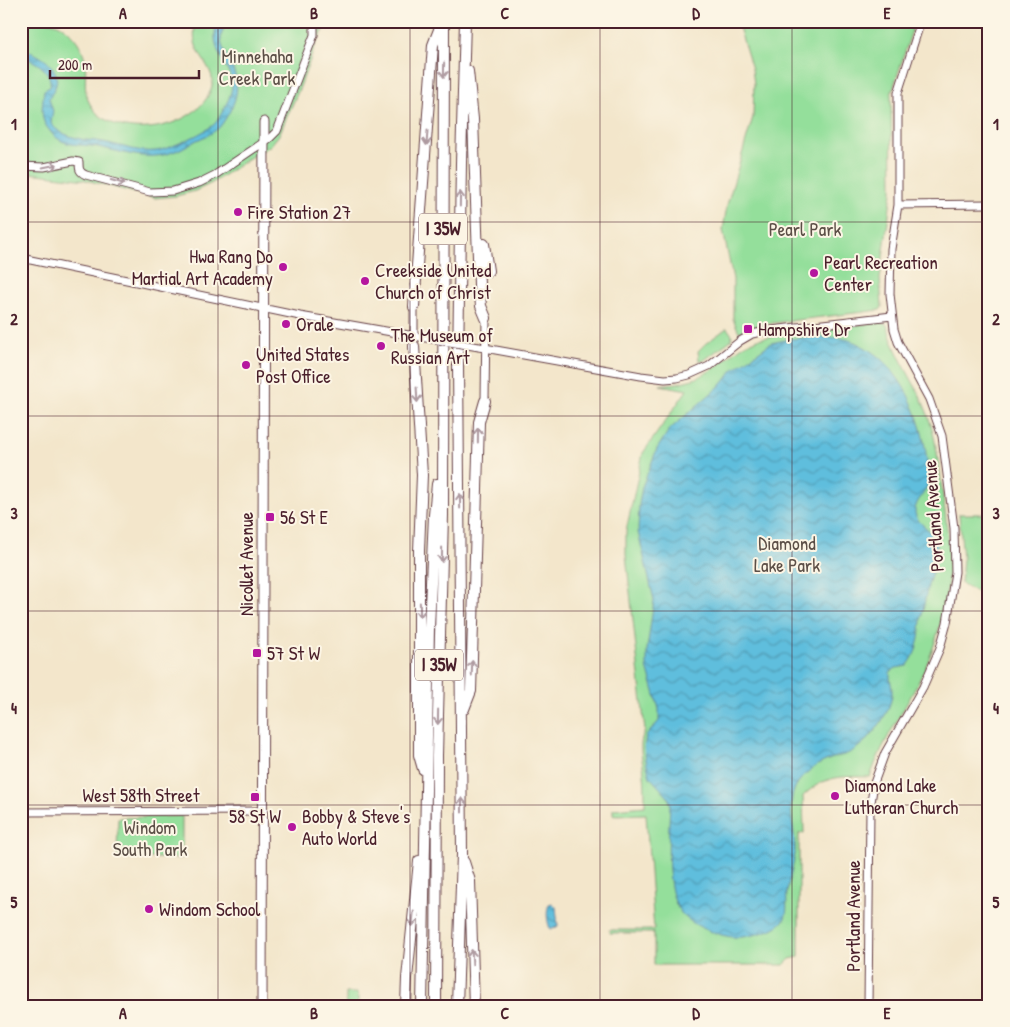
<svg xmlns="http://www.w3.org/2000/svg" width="1010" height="1027" font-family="'Patrick Hand',sans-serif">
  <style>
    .green { fill: #94df9b; stroke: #6f7f63 }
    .water { fill: url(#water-waves); stroke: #546e84 }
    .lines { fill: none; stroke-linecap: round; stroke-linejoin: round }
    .minor-casing { stroke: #633d43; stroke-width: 9 }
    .major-casing { stroke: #633d43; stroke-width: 11 }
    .highway-casing { stroke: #633d43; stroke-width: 12 }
    .minor { stroke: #fff; stroke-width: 7 }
    .major { stroke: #fff; stroke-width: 9 }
    .highway { stroke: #fff; stroke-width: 10 }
    .minor-bridge-casing { stroke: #633d43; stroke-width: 9; stroke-linecap: butt }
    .minor-bridge { stroke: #fff; stroke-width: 7 }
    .oneway { stroke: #ae9aa0 }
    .grid { fill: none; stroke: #4a1f2b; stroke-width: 1; stroke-opacity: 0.55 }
    .poi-dot { fill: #b5179e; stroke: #fcf5e5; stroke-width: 2 }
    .labels { text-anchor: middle; stroke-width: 4; stroke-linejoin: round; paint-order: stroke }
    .shield { fill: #fcf5e5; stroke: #7f5f63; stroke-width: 1 }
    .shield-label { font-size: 18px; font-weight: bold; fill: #4a1f2b }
    .park-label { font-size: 19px; fill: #5c4f47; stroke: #fcf5e5 }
    .poi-label { font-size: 19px; fill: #4a1f2b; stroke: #fcf5e5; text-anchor: start }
    .street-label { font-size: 19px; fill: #4a1f2b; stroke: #fcf5e5 }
    .neatline { fill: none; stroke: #4a1f2b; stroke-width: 2 }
    .grid-label { font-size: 16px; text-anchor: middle; font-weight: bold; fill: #4a1f2b }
  </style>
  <defs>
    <pattern id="water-waves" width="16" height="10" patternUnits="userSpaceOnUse" patternTransform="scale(1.25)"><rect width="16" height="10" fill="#5fbedd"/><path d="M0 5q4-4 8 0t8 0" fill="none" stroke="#509ab3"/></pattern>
  </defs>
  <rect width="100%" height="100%" fill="#fcf5e5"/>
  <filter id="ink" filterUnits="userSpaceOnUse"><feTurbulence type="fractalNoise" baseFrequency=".02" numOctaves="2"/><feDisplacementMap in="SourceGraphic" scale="10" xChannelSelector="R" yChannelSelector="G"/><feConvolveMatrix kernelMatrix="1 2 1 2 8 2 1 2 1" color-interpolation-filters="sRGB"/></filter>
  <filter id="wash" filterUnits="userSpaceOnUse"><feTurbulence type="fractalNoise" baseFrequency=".0096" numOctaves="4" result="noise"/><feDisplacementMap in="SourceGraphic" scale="20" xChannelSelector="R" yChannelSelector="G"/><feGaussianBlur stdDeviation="1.12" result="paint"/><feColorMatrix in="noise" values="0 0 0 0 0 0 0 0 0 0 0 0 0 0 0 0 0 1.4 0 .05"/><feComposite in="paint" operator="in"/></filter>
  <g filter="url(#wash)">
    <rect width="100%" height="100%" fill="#f3e6cb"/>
    <!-- green -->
    <path class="green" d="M21,21c22,0 37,-3 52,15 23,26 5,47 17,68 23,40 103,27 120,-12 12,-27 -26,-36 -13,-71h133l-13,20 -17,46 -21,48 -9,11 -16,9 -42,28 -17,8 -19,5 -21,2 -69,-18 -65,-8z
      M737,21h178l-24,74 1,97 -12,87 2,28 -2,3 -108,13c-8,2 -28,9 -33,9l-6,-13v-40l-10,-49 4,-25 26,-88 1,-33 -2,-15z
      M882,322l5,3c9,36 35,64 44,100 6,21 8,42 11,64 3,21 6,43 7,64 1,37 -9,82 -24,115 -16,37 -42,70 -55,109 -28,-1 -45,-2 -67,19l1,37h-5v124l-9,2 -6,6h-130v-32h-44l-1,-3h45l-8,-116 -33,1v-6l32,-3c0,-11 0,-22 -1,-32 -1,-16 -7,-29 1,-43l-19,-176v-24l17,-78 44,-63 -27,-5 18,-2 19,-5 18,-10 26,-21 17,-8 32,-6z
      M727,328l5,7 -1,5 -28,21 -4,-1 -1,-9 7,-7z
      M959,514h30v85l-28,-16 2,-25z
      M182,816v42h-65l1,-40z
      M346,993h12v13h-12z"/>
    <!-- water -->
    <path class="water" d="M218,21h9c-2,6 -6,11 -6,18 0,7 5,15 8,21 13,26 9,40 -7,64 -6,9 -19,13 -29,18 -6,3 -13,8 -20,10 -25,10 -50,0 -75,-5 -23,-4 -38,2 -53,-23 -5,-10 -2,-23 -1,-34l6,-3c3,-16 -15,-27 -29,-30v-8c16,4 40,16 35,36 -1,5 -5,9 -7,14l4,12 -2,12c4,8 17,13 26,15 8,3 18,2 26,4 17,3 36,11 53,9 11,-1 56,-21 61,-30 6,-10 14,-23 15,-35 1,-5 -1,-10 -4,-15 -9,-17 -18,-31 -10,-50z
      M815,337c11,0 23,0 34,3 55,19 79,87 79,141 0,11 -14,20 -13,31 1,14 20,16 22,33 1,16 -7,30 -10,45 -2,10 -4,20 -6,30 -1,8 -1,18 -4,26 -2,8 -5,14 -10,20l-11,2 -6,4c-1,8 3,15 2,23 -3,21 -22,46 -41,57 -5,3 -12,4 -18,6 -14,5 -31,15 -38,30 -9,20 1,42 0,63 -1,14 -6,28 -8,41 -1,8 1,19 -2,26 -5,11 -26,16 -37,18 -13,3 -24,0 -36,-4 -10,-4 -23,-10 -30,-18 -19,-22 -13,-82 -12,-111l-2,-6 -18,-20 -3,-11 -3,-18 2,-12 13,-15v-12l-12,-42v-17l7,-50 -16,-68 1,-27 3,-18 15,-38 12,-19 54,-47 10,-13 38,-27 19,-4z
      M552,903l4,4 2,19 -5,3h-3c-3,-9 -4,-16 -1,-25z"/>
  </g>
  <g filter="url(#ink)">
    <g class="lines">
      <!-- minor casing -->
      <g class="minor-casing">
        <path id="minor" d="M21,166l23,1 29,-6 6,1c0,7 0,10 7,13l64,17 23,-1 26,-8 16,-8 55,-37 7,-7 37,-96v-14
          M898,205l91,-1
          M21,258l279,58 120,21
          M414,339v-32
          M479,347l162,29 24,3 12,-1 12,-3 20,-9 31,-25 12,-7 19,-4 121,-14
          M485,401l1,-83
          M21,812l241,-1
          M868,1006l2,-197 4,-26 11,-30 38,-66 17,-39 7,-25 8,-51 -1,-44 -12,-92 -13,-37 -31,-57 -4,-13 -4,-35 1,-45 7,-44v-112l23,-72"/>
      </g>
      <!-- major casing -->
      <g class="major-casing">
        <path id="major" d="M262,1006l2,-884"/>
      </g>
      <!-- highway casing -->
      <g class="highway-casing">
        <path id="highway" d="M468,71l5,48 6,166 2,21 5,12
          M484,244l4,27
          M414,307l19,-262 9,-23
          M414,346l8,129 -3,76v204l4,14
          M464,709l7,-18 8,-269 6,-21
          M464,862l6,19 4,125
          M406,1006l1,-28 12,-117
          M422,1006l7,-378 5,-113 3,-31
          M436,1006l1,-250 6,-241 1,-494
          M457,1006l5,-152 -4,-492 3,-199 4,-142"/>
      </g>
      <!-- minor -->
      <use href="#minor" class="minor"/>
      <!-- major -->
      <use href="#major" class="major"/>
      <!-- highway -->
      <use href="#highway" class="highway"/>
      <!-- minor-bridge casing -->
      <g class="minor-bridge-casing">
        <path id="minor-bridge" d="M420,337l59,10"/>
      </g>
      <!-- minor-bridge -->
      <use href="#minor-bridge" class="minor-bridge"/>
    </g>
    <!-- one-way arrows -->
    <defs><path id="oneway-shaft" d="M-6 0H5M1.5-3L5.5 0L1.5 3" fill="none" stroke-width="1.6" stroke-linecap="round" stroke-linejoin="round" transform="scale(1.25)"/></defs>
    <g class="oneway">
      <use href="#oneway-shaft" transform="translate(444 70) rotate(91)"/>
      <use href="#oneway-shaft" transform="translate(427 138) rotate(94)"/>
      <use href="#oneway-shaft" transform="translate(50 166) rotate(-11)"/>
      <use href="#oneway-shaft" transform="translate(118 182) rotate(16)"/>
      <use href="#oneway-shaft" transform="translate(460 199) rotate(-89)"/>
      <use href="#oneway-shaft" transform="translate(417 395) rotate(87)"/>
      <use href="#oneway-shaft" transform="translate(478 435) rotate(-89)"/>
      <use href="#oneway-shaft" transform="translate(460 501) rotate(-91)"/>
      <use href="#oneway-shaft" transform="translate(442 555) rotate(91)"/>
      <use href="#oneway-shaft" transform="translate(420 610) rotate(89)"/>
      <use href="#oneway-shaft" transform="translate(472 668) rotate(-88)"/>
      <use href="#oneway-shaft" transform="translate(438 717) rotate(91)"/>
      <use href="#oneway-shaft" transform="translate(462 805) rotate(-90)"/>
      <use href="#oneway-shaft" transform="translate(413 919) rotate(95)"/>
      <use href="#oneway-shaft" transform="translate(472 957) rotate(-93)"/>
    </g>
  </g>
  <!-- grid -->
  <path class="grid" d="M218,21v985M410,21v985M600,21v985M792,21v985M21,222h968M21,416h968M21,611h968M21,805h968"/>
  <!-- markers -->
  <g class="poi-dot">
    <circle cx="238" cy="212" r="5"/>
    <circle cx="283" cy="267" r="5"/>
    <circle cx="814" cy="273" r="5"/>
    <circle cx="365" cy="281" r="5"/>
    <circle cx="286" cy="324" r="5"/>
    <rect x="743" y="324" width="10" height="10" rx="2.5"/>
    <circle cx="381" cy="346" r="5"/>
    <circle cx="246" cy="365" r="5"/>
    <rect x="265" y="512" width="10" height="10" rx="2.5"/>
    <rect x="252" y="648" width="10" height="10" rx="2.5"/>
    <circle cx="835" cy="796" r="5"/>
    <rect x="250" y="792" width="10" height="10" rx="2.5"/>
    <circle cx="292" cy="827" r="5"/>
    <circle cx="149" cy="909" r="5"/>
  </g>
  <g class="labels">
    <!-- shield labels -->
    <g class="shield">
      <rect x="419" y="213.5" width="48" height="31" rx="4"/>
      <rect x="415" y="649.5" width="48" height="31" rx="4"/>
    </g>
    <g class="shield-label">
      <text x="443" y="235">I 35W</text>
      <text x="439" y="671">I 35W</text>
    </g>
    <!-- park labels -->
    <g class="park-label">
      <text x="257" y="63">Minnehaha<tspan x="257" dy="22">Creek Park</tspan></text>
      <text x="805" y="236">Pearl Park</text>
      <text x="787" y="550">Diamond<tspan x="787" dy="22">Lake Park</tspan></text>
      <text x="150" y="834">Windom<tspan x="150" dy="22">South Park</tspan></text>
    </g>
    <!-- poi labels -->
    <g class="poi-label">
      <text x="248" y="219">Fire Station 27</text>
      <text x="273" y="263" text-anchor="end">Hwa Rang Do<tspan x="273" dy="22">Martial Art Academy</tspan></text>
      <text x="824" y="269">Pearl Recreation<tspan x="824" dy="22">Center</tspan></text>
      <text x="375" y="277">Creekside United<tspan x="375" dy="22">Church of Christ</tspan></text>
      <text x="296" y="331">Orale</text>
      <text x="758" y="336">Hampshire Dr</text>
      <text x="391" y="342">The Museum of<tspan x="391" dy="22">Russian Art</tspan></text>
      <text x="256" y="361">United States<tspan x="256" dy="22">Post Office</tspan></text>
      <text x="280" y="524">56 St E</text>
      <text x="267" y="660">57 St W</text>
      <text x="845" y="792">Diamond Lake<tspan x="845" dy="22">Lutheran Church</tspan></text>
      <text x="255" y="823" text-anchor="middle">58 St W</text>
      <text x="302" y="823">Bobby &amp; Steve's<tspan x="302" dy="22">Auto World</tspan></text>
      <text x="159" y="916">Windom School</text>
    </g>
    <!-- street labels -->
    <g class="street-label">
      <text transform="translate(933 516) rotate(-94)" y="7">Portland Avenue</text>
      <text transform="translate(246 564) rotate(-90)" y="7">Nicollet Avenue</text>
      <text x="141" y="802">West 58th Street</text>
      <text transform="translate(853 916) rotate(-90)" y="7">Portland Avenue</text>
    </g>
  </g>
  <!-- margin -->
  <rect width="1010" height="1027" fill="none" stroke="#fcf5e5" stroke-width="55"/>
  <!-- scale -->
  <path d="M50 70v8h149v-8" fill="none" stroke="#4a1f2b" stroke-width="2.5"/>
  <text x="58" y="70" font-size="15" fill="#4a1f2b" stroke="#fcf5e5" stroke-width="4" paint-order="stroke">200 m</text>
  <rect x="28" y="28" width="954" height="972" class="neatline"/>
  <g class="grid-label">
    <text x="123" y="19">A</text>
    <text x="314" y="19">B</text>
    <text x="505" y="19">C</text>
    <text x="696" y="19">D</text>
    <text x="887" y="19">E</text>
    <text x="14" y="130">1</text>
    <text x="996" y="130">1</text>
    <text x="14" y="325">2</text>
    <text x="996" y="325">2</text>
    <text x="14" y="519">3</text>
    <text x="996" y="519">3</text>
    <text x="14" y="714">4</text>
    <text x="996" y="714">4</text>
    <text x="14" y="908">5</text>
    <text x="996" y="908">5</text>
    <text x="123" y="1019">A</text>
    <text x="314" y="1019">B</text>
    <text x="505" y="1019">C</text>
    <text x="696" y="1019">D</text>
    <text x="887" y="1019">E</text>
  </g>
</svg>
